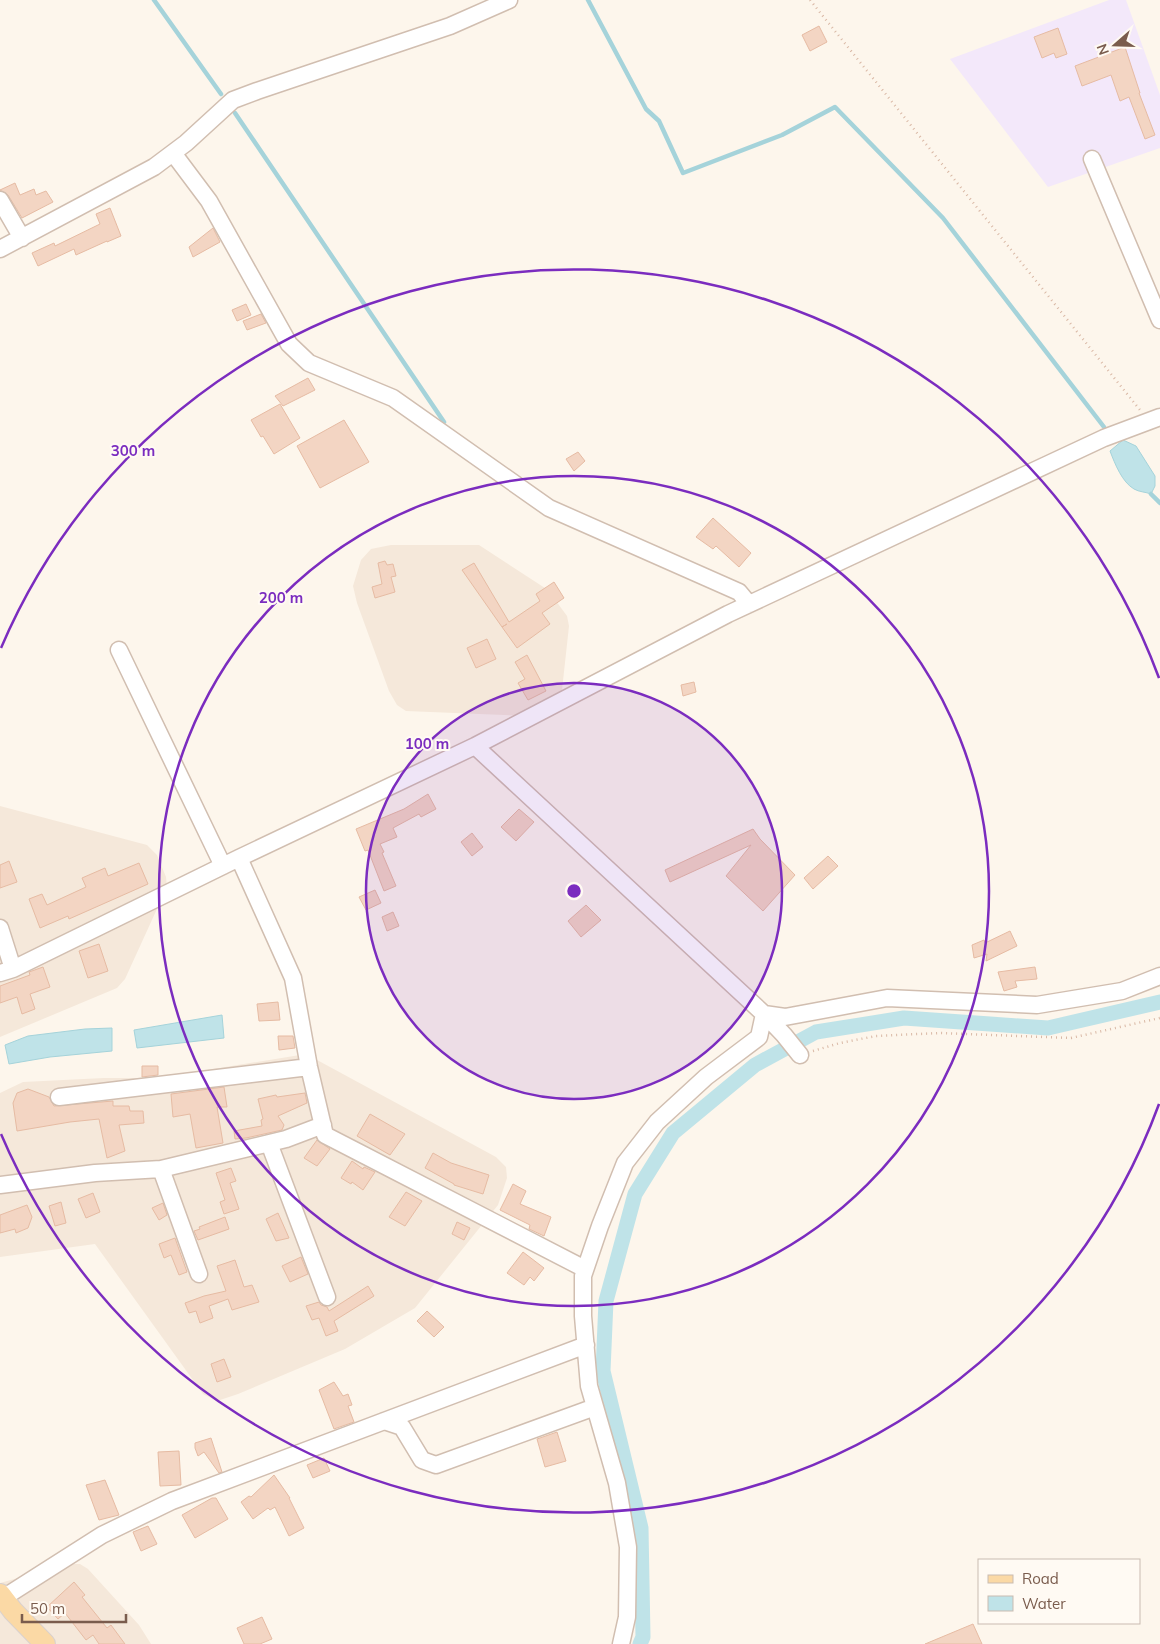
<svg xmlns="http://www.w3.org/2000/svg" width="1160" height="1644" font-family="Mulish,sans-serif">
  <style>
    .residential { fill: #f5e8da }
    .education { fill: #f3e8fa }
    .water { fill: #bfe3e8; stroke: #a5d3da }
    .lines { fill: none; stroke-linecap: round; stroke-linejoin: round }
    .stream { stroke: #a5d3da; stroke-width: 4.5 }
    .canal { stroke: #bfe3e8; stroke-width: 15 }
    .building { fill: #f3d5c3; stroke: #e6bba3 }
    .minor-casing { stroke: #d1beb0; stroke-width: 19 }
    .major-casing { stroke: #dad1cd; stroke-width: 22 }
    .path { stroke: #d9b8a5; stroke-width: 2.5; stroke-dasharray: 1 4; stroke-linecap: butt }
    .minor { stroke: #fff; stroke-width: 16 }
    .major { stroke: #fbd9a5; stroke-width: 20 }
    .ring { fill: none; stroke: #7b2cbf; stroke-width: 2.5 }
    .centre { fill: #7b2cbf; stroke: #fffaf3; stroke-width: 2.5 }
    .ring-label { font-size: 15px; text-anchor: middle; font-weight: bold; fill: #7b2cbf; stroke: #fffaf3; stroke-width: 4; stroke-linejoin: round; paint-order: stroke }
  </style>
  <rect width="100%" height="100%" fill="#fdf6ec"/>
  <!-- residential -->
  <path class="residential" d="M391,545h88l69,45 19,26 2,10 -7,64 -3,8 -31,18 -122,-5 -9,-6 -8,-14 -32,-88 -4,-17 8,-26 10,-11z
    M0,806l147,39 10,10 9,22 1,10 -42,92 -8,9 -117,49z
    M306,1054l190,103 10,10 1,11 -9,27 -83,103 -70,41 -107,45 -21,7 -14,-7 -108,-150 -95,13v-164l23,-11 81,-4h54z
    M69,1564h11l8,5 51,56 12,19h-151v-61z"/>
  <!-- education -->
  <path class="education" d="M1109,0h17l34,95v53l-112,39 -98,-128z"/>
  <!-- water -->
  <path class="water" d="M1123,440l13,6 19,30v10l-4,8c-5,-2 -12,-2 -17,-5 -12,-7 -19,-25 -24,-38z
    M222,1015l2,23 -87,10 -3,-18z
    M112,1028v23l-62,6 -41,7 -4,-19 23,-9 57,-7z"/>
  <g class="lines">
    <!-- stream -->
    <path class="stream" d="M154,0l67,94
      M588,0l58,109 13,12 24,52 99,-38 53,-28 108,111 161,209
      M235,113l209,309
      M1151,494l9,9"/>
    <!-- canal -->
    <path class="canal" d="M640,1644l3,-7 -2,-109 -38,-157 3,-70 29,-107 38,-61 82,-68 61,-33 88,-14 144,10 112,-26"/>
  </g>
  <!-- building -->
  <path class="building" d="M819,26l8,16 -17,9 -8,-16z
    M1058,28l9,26 -11,4 -2,-5 -12,5 -8,-21z
    M1125,47l15,46h-1l16,42 -10,4 -16,-42 -9,4 -9,-26 -29,11 -7,-20z
    M15,183l5,12 14,-6 2,6 10,-4 7,11 -31,16 -14,-23 -8,-5z
    M110,208l11,28 -14,6v-1l-31,14 -2,-6 -36,17 -6,-13 22,-10 1,3 45,-22 -4,-10z
    M213,228l7,14 -27,15 -4,-10z
    M246,304l5,11 -14,6 -5,-11z
    M261,314l5,9 -19,7 -4,-9z
    M308,378l7,12 -32,16 -8,-10z
    M280,404l20,34 -26,16 -11,-18 -2,1 -10,-17z
    M344,420l25,42 -49,26 -23,-42z
    M578,452l7,9 -11,10 -8,-12z
    M713,518l38,35 -12,14 -23,-21 -3,3 -17,-12z
    M385,561l2,4 6,-1 3,12 -5,1 4,15 -20,6 -3,-11 10,-3 -4,-21z
    M474,563l35,59 31,-21 -4,-7 18,-12 10,16 -22,15 8,11 -33,24 -15,-21 5,-3 -5,3 -40,-57z
    M487,639l9,20 -20,9 -9,-20z
    M527,655l19,36 -18,9 -10,-17 7,-4 -10,-17z
    M694,682l2,10 -13,4 -2,-11z
    M428,794l8,15 -15,8 -2,-3 -26,14 4,9 -17,7 4,8 -2,1 14,33 -12,5 -16,-41 -3,1 -9,-22 48,-20z
    M519,809l15,13 -18,19 -15,-14z
    M753,829l7,10 35,36 -32,36 -37,-35 25,-31 -81,37 -5,-12z
    M472,833l11,14 -11,9 -11,-14z
    M828,856l10,10 -25,23 -9,-11z
    M9,861l8,21 -17,6v-23z
    M139,863l9,21 -79,35 -1,-3 -28,12 -11,-29 13,-5 5,11 39,-18 -4,-9 23,-10 3,8z
    M375,890l6,13 -15,7 -7,-13z
    M586,905l15,15 -20,17 -13,-16z
    M393,912l6,14 -12,5 -5,-14z
    M1010,931l7,15 -31,15 1,-7 -13,4 -2,-13 12,-5 1,3z
    M99,944l9,27 -20,7 -9,-27z
    M43,967l7,20 -20,7 5,15 -13,5 -5,-17 -17,6v-17l30,-11 -1,-3z
    M1035,967l2,12 -22,2 2,6 -13,4 -6,-19z
    M278,1002l2,18 -21,1 -2,-17z
    M278,1036h15l2,12 -16,2z
    M142,1066h16v9l-16,2z
    M224,1087l3,20h-10l6,36 -27,5 -6,-34 -17,3 -2,-23z
    M28,1089l21,8 5,9 59,-5v5h16l1,5h13l1,12 -25,2 6,26 -18,7 -8,-39 -29,3 -53,9 -4,-28 4,-10z
    M305,1093l2,10 -29,13 6,9 -2,5 -36,8 -11,1 -1,-8 28,-5 -1,-6 2,-1 -5,-20 18,-4 1,2z
    M370,1114l35,20 -15,21 -33,-19z
    M317,1140l13,9 -13,17 -13,-8z
    M433,1153l18,10 38,12 -6,19 -29,-9v-1l-29,-16z
    M352,1161l11,8 1,-2 11,5 -12,18 -11,-8 -1,2 -10,-6z
    M231,1168l5,13 -6,2 9,26 -15,5 -4,-12 5,-2 -9,-27z
    M513,1184l13,7 -6,13 31,13 -7,19 -15,-7 1,-4 -30,-15z
    M406,1192l16,9 -17,25 -16,-9z
    M93,1193l7,19 -14,6 -8,-19z
    M61,1202l5,21 -11,3 -6,-20z
    M163,1203l4,12 -8,5 -7,-12z
    M27,1205l5,12 -4,11 -12,5 -1,-4 -15,4v-18z
    M278,1213l11,25 -13,3 -10,-22z
    M225,1217l4,12 -31,11 -4,-9 6,-2 -1,-2z
    M457,1222l13,6 -6,12 -12,-6z
    M175,1238l12,34 -8,3 -8,-20 -7,3 -5,-14z
    M523,1252l21,16 -10,13 -4,-4 -6,8 -17,-12z
    M301,1257l7,17 -18,8 -8,-16z
    M235,1260l9,27 8,-2 7,17 -27,8 -4,-11 -19,7 4,12 -13,5 -4,-12 -7,2 -4,-10 19,-7 22,-5 -9,-25z
    M368,1286l6,10 -40,25 4,10 -12,5 -7,-18 -7,2 -6,-14 13,-4 2,3 6,2 2,4z
    M427,1311l17,16 -10,10 -17,-16z
    M224,1359l7,18 -14,5 -6,-18z
    M334,1382l9,14 5,-2 4,11 -4,1 6,16 -20,7 -15,-39z
    M557,1432l9,29 -21,6 -8,-28z
    M211,1438l11,34 -3,1 -15,-21 -6,4 -3,-8v-5z
    M179,1451l2,34 -21,1 -2,-34z
    M324,1458l6,13 -17,7 -6,-13z
    M274,1475l16,23h-1l15,30 -15,8 -14,-29 -5,3 -2,-2 -15,11 -12,-17 8,-6 2,1z
    M105,1480l14,35 -20,5 -13,-35z
    M212,1498h4l12,21 -33,19 -13,-23z
    M148,1526l9,18 -16,7 -8,-19z
    M74,1582l11,13 -3,2 25,31 4,-3 14,19h-26l-6,-9 -7,5 -21,-27 -7,6 -11,-12z
    M262,1617l10,22 -12,5h-16l-7,-16z
    M973,1624l9,20h-57z"/>
  <g class="lines">
    <!-- minor casing -->
    <g class="minor-casing">
      <path id="minor" d="M173,153l36,48 80,143 20,19 84,35 156,110 190,84 10,12
        M1092,159l68,161
        M0,200l22,38
        M0,249l154,-82 32,-24 47,-43 24,-9 193,-65 59,-26
        M119,650l104,216
        M475,746l289,268 21,3 102,-19 150,7 85,-14 38,-15
        M239,858l54,120 16,89 16,68 260,134
        M0,928l13,41
        M0,973l13,-4 226,-111 236,-112 253,-132 376,-176 56,-21
        M764,1014l20,21 16,20
        M59,1097l250,-30
        M269,1143l58,154
        M161,1169l38,105
        M0,1185l95,-12 66,-4 125,-30 37,-14
        M384,1421l18,6 20,33 14,5 159,-58
        M3,1598l99,-63 70,-34 414,-156
        M621,1644l6,-27 1,-70 -11,-64 -28,-97 -6,-70v-40l17,-50 25,-63 32,-41 49,-45 53,-40 5,-23"/>
    </g>
    <!-- major casing -->
    <g class="major-casing">
      <path id="major" d="M0,1594l13,17 32,33"/>
    </g>
    <!-- path -->
    <path class="path" d="M810,0l330,410
      M813,1051l27,-8 36,-7 64,-3 131,5 89,-20"/>
    <!-- minor -->
    <use href="#minor" class="minor"/>
    <!-- major -->
    <use href="#major" class="major"/>
  </g>
  <!-- distance rings -->
  <circle cx="574" cy="891" r="208" fill="#7b2cbf" fill-opacity=".12"/>
  <g class="ring">
    <circle cx="574" cy="891" r="208"/>
    <circle cx="574" cy="891" r="415"/>
    <path d="M1159 1104A623 623 0 0 1 1 1134M1 648A623 623 0 0 1 1159 678"/>
  </g>
  <circle cx="574" cy="891" r="8" class="centre"/>
  <g class="ring-label">
    <text x="133" y="456">300 m</text>
    <text x="281" y="603">200 m</text>
    <text x="427" y="749">100 m</text>
  </g>
  <!-- legend -->
  <rect x="978" y="1559" width="162" height="65" fill="#fffaf3" stroke="#cabbb1"/>
  <rect x="988" y="1575" width="25" height="8" fill="#fbd9a5" stroke="#cabbb1"/>
  <text x="1022" y="1584" font-size="15" fill="#7a5c4d">Road</text>
  <rect x="988" y="1596" width="25" height="15" fill="#bfe3e8" stroke="#cabbb1"/>
  <text x="1022" y="1609" font-size="15" fill="#7a5c4d">Water</text>
  <!-- north arrow -->
  <g transform="translate(1115 45) rotate(250)" stroke="#fffaf3" stroke-width="4" paint-order="stroke">
  <path d="M0-4L9 19L0 12L-9 19Z" fill="#7a5c4d"/>
  <text y="-8" font-size="14" font-weight="bold" text-anchor="middle" fill="#7a5c4d">N</text>
  </g>
  <!-- scale -->
  <path d="M22 1614v8h104v-8" fill="none" stroke="#7a5c4d" stroke-width="2.5"/>
  <text x="30" y="1614" font-size="15" fill="#7a5c4d" stroke="#fffaf3" stroke-width="4" paint-order="stroke">50 m</text>
</svg>
